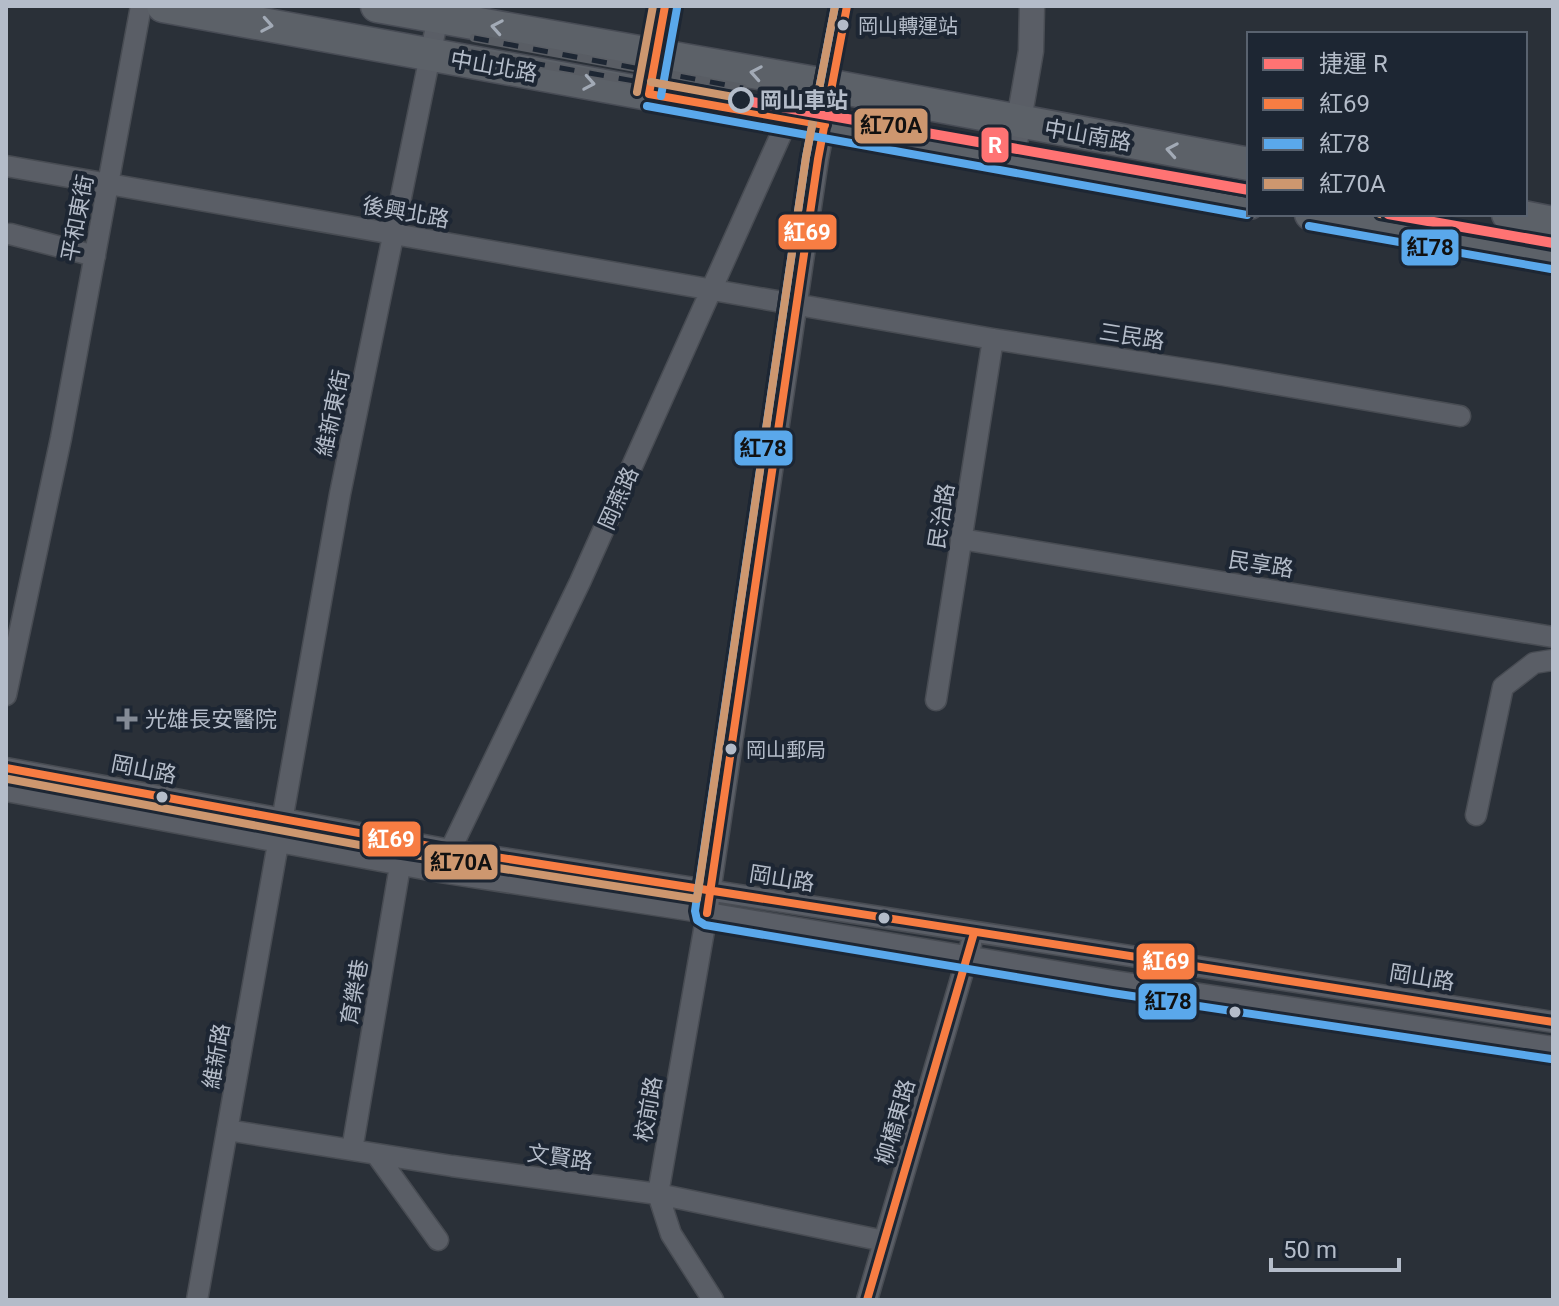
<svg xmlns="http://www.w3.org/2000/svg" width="1559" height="1306" font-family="Roboto,'Noto Sans TC',sans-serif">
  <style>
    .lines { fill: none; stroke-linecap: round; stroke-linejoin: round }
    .minor-casing { stroke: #484c53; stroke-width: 23 }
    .tertiary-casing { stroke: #484c53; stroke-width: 27 }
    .primary-casing { stroke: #484c55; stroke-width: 35 }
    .minor { stroke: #5a5e66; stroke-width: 20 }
    .tertiary { stroke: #5a5e66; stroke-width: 24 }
    .primary { stroke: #5c6168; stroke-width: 32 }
    .rail-casing { stroke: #595d64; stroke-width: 8 }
    .rail { stroke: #1d2633; stroke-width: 5; stroke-dasharray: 15; stroke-linecap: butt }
    .bus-1-casing { stroke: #1d2633; stroke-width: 14 }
    .bus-2-casing { stroke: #1d2633; stroke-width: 14 }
    .bus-3-casing { stroke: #1d2633; stroke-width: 14 }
    .bus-1 { stroke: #f77d43; stroke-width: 8 }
    .bus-2 { stroke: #5aa8eb; stroke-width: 8 }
    .bus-3 { stroke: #cd976f; stroke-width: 8 }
    .metro-1-casing { stroke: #1d2633; stroke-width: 16 }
    .metro-1 { stroke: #ff7373; stroke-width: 10 }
    .oneway { stroke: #a2aab6 }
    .bus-dot { fill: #b4bcc9; stroke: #1d2633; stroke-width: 3 }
    .stop-dot { fill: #1d2633; stroke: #b4bcc9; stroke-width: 4 }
    .poi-dot { fill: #848b96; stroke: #1d2633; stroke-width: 3 }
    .labels { text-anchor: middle; stroke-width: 8; stroke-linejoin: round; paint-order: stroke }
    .bus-label { font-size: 20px; fill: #b4bcc9; stroke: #1d2633; text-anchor: start }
    .street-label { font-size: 22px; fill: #b4bcc9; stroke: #1d2633 }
    .stop-label { font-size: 22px; font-weight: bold; fill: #b4bcc9; stroke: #1d2633; text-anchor: start }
    .poi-label { font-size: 22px; fill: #b4bcc9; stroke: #1d2633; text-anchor: start }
    .line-badge { stroke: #1d2633; stroke-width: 3 }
    .badge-label { font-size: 22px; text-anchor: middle; font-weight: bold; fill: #fff }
    .pale-badge-label { font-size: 22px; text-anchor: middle; font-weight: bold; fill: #111 }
  </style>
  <rect width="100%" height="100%" fill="#2a3038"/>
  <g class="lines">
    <!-- minor casing -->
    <g class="minor-casing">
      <path id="minor" d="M6,166l987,173 230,36 237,41
        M10,234l85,22
        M961,539l592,98
        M6,695l55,-257 80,-432
        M936,700l57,-361
        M6,768l445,82 1102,172
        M6,791l434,81 267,41 407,68 439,66
        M1476,815l27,-128 31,-24 19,-3
        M445,861l135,-279 208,-463
        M227,1130l225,36 206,28 226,47
        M352,1150l50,-296
        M376,1154l62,86
        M197,1300l143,-806 98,-477
        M713,1300l-42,-66 -13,-40 49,-281 111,-754 14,-73
        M867,1300l104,-356"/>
    </g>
    <!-- tertiary casing -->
    <g class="tertiary-casing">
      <path id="tertiary" d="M1012,160l19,-109 1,-45"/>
    </g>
    <!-- primary casing -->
    <g class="primary-casing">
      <path id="primary" d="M163,6l1086,197
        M377,6l455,80 417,78
        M1311,214l242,43
        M1508,214l45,9"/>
    </g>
    <!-- minor -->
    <use href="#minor" class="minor"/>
    <!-- tertiary -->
    <use href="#tertiary" class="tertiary"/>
    <!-- primary -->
    <use href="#primary" class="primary"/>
    <!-- rail casing -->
    <g class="rail-casing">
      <path id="rail" d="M474,38l269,50
        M471,52l270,48"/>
    </g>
    <!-- rail -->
    <use href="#rail" class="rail"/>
    <!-- bus-1 casing -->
    <g class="bus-1-casing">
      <path id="bus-1" d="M649,94l176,31
        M649,94l16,-88
        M6,768l445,82 1102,172
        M707,913l111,-754 29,-153
        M867,1300l107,-367"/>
    </g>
    <!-- bus-2 casing -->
    <g class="bus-2-casing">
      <path id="bus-2" d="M835,6l-29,151 -111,754 2,9 8,5 407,68 439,66
        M661,96l16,-88
        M647,106l600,109
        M1309,226l242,43"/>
    </g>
    <!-- bus-3 casing -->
    <g class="bus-3-casing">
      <path id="bus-3" d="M651,82l598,109
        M637,92l16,-86
        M1380,214l173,31
        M8,779l394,74 295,46 109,-742 29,-151"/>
    </g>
    <!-- bus-1 -->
    <use href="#bus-1" class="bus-1"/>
    <!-- bus-2 -->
    <use href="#bus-2" class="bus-2"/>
    <!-- bus-3 -->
    <use href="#bus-3" class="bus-3"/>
    <!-- metro-1 casing -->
    <g class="metro-1-casing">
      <path id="metro-1" d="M741,100l508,90
        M1388,214l165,29"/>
    </g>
    <!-- metro-1 -->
    <use href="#metro-1" class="metro-1"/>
  </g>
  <!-- one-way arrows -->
  <defs><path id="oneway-chevron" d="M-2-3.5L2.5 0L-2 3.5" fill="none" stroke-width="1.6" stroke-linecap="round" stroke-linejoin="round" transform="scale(2)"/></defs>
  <g class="oneway">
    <use href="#oneway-chevron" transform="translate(267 25) rotate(10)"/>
    <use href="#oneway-chevron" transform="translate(497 27) rotate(-170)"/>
    <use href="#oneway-chevron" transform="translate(756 73) rotate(-170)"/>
    <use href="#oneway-chevron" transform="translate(589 83) rotate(10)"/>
    <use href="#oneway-chevron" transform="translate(1172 150) rotate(-170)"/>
  </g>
  <!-- markers -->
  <g class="bus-dot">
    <circle cx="843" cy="25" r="7"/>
    <circle cx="731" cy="749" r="7"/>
    <circle cx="162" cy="797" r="7"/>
    <circle cx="884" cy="918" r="7"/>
    <circle cx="1235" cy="1012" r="7"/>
  </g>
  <circle class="stop-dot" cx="741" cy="100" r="11"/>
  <path class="poi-dot" d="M123 707h8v8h8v8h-8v8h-8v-8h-8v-8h8z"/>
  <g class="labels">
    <!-- bus labels -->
    <g class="bus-label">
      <text x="858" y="33">岡山轉運站</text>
      <text x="746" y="757">岡山郵局</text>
    </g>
    <!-- street labels -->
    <g class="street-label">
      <text transform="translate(494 66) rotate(10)" y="8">中山北路</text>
      <text transform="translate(1088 135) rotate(10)" y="8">中山南路</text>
      <text transform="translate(406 212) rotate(10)" y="8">後興北路</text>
      <text transform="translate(77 218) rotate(-79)" y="8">平和東街</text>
      <text transform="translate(1132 336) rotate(9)" y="8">三民路</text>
      <text transform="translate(332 413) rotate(-78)" y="8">維新東街</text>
      <text transform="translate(618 498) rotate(-66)" y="8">岡燕路</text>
      <text transform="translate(941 516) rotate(-81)" y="8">民治路</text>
      <text transform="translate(1261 564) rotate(9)" y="8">民享路</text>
      <text transform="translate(144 769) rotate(11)" y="8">岡山路</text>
      <text transform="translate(782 878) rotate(9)" y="8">岡山路</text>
      <text transform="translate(1422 977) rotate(9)" y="8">岡山路</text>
      <text transform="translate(354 992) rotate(-80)" y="8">育樂巷</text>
      <text transform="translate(216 1056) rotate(-80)" y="8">維新路</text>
      <text transform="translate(648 1109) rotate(-80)" y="8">校前路</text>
      <text transform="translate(895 1122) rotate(-74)" y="8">柳橋東路</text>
      <text transform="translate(560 1157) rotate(8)" y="8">文賢路</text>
    </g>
    <!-- stop labels -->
    <g class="stop-label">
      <text x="760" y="108">岡山車站</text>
    </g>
    <!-- poi labels -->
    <g class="poi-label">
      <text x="145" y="727">光雄長安醫院</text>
    </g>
  </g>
  <g class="line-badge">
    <rect x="853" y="107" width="76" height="38" rx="8" fill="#cd976f"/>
    <rect x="980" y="126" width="30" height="38" rx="8" fill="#ff7373"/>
    <rect x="777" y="213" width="61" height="38" rx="8" fill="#f77d43"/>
    <rect x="1400" y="228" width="60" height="39" rx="8" fill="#5aa8eb"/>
    <rect x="733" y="429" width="61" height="38" rx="8" fill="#5aa8eb"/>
    <rect x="361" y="820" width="61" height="38" rx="8" fill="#f77d43"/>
    <rect x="423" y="843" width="76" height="38" rx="8" fill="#cd976f"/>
    <rect x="1135" y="942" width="61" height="39" rx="8" fill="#f77d43"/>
    <rect x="1137" y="982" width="61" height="39" rx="8" fill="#5aa8eb"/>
  </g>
  <g class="badge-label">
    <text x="995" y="153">R</text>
    <text x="807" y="240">紅69</text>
    <text x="391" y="847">紅69</text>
    <text x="1166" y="969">紅69</text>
  </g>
  <g class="pale-badge-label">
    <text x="891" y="133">紅70A</text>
    <text x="1430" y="255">紅78</text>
    <text x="763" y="456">紅78</text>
    <text x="461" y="870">紅70A</text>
    <text x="1168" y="1009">紅78</text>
  </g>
  <!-- border -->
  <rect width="1559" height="1306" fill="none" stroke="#b4bcc9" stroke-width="16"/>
  <!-- legend -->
  <rect x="1247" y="32" width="280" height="184" fill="#1d2633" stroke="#59626f" stroke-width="2"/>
  <rect x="1263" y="58" width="40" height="12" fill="#ff7373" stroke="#59626f" stroke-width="2"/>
  <text x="1319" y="72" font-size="24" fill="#b4bcc9">捷運 R</text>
  <rect x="1263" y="98" width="40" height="12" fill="#f77d43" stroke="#59626f" stroke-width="2"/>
  <text x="1319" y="112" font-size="24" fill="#b4bcc9">紅69</text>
  <rect x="1263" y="138" width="40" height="12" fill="#5aa8eb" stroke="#59626f" stroke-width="2"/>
  <text x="1319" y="152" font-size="24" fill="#b4bcc9">紅78</text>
  <rect x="1263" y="178" width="40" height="12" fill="#cd976f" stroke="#59626f" stroke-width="2"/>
  <text x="1319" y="192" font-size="24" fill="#b4bcc9">紅70A</text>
  <!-- scale -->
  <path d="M1271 1258v12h128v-12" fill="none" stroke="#b4bcc9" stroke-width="4"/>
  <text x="1283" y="1258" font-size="24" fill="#b4bcc9" stroke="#1d2633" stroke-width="6" paint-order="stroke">50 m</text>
</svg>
